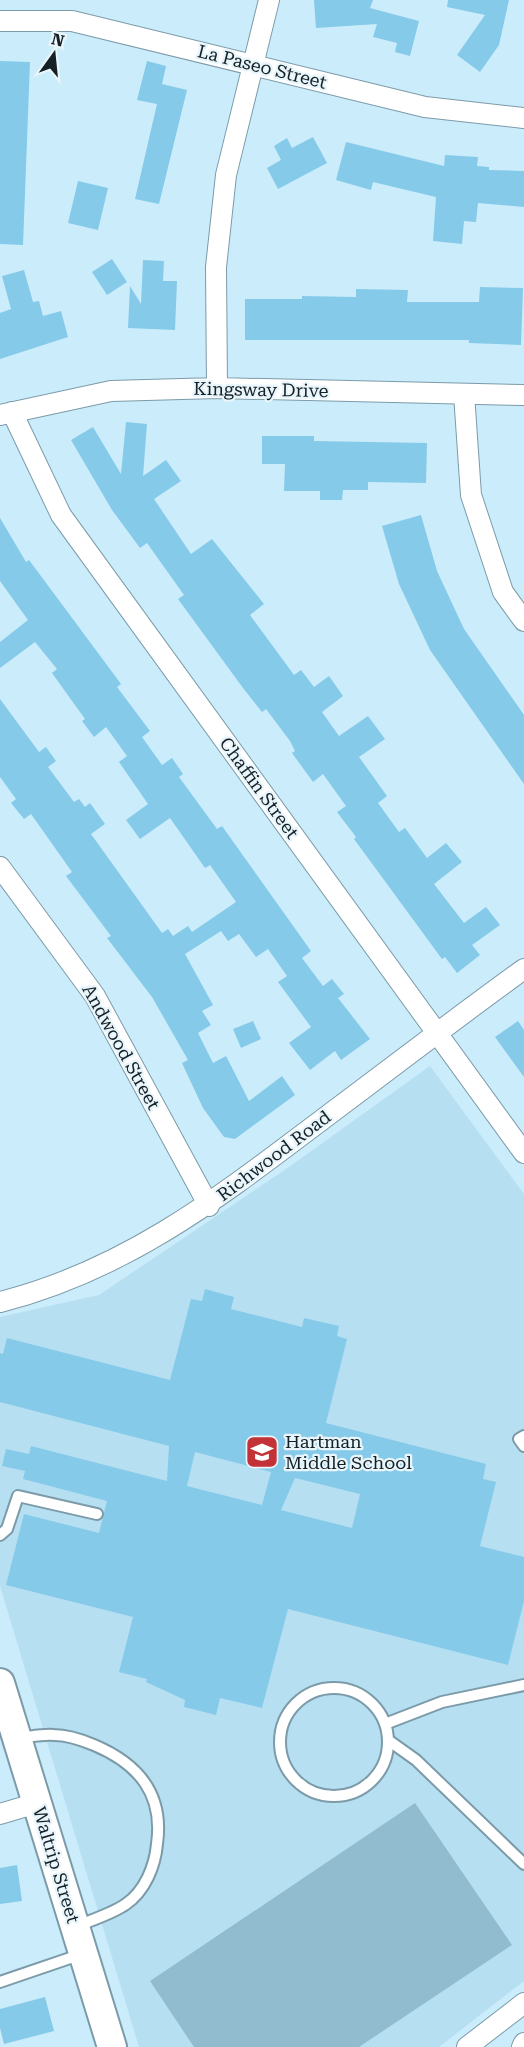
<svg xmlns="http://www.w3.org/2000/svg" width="524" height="2047" font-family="'Roboto Serif',serif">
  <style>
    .built { fill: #b7dff2 }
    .green { fill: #91bccf }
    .building { fill: #85cae9; fill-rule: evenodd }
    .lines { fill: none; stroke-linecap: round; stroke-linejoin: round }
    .lane-casing { stroke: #7c9ba9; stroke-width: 14 }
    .street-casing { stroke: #7c9ba9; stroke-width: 22 }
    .secondary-casing { stroke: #7c9ba9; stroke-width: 32 }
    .lane { stroke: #fff; stroke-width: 10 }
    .street { stroke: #fff; stroke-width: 20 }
    .secondary { stroke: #fff; stroke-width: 28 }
    .labels { text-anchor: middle; stroke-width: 4.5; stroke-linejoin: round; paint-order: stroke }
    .street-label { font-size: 18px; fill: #142026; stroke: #e8f5fb }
    .poi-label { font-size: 18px; fill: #142026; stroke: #e8f5fb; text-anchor: start }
  </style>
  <rect width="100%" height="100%" fill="#cbecfb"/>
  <!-- built -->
  <path class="built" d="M430,1066l94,128v787l-85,66h-300l-139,-461v-269l99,-22 190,-128z"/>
  <!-- green -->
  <path class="green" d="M415,1803l97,142 -153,102h-165l-44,-66z"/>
  <!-- building -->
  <path class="building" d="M314,0h59l-3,8 49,13 -9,35 -15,-4 2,-9 -24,-6 4,-13 -61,4z
    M448,0h61l-10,45 -19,27 -23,-17 28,-40 -38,-8z
    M0,61l30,1 -7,183 -23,-1z
    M147,61l19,5 -4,18 25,6 -28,114 -24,-5 22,-95 -20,-4z
    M313,137l14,26 -49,26 -11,-21 14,-8 -7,-14 13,-8 5,10z
    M346,142l98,24 1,-11 33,2 -1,9 12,1v3l35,1v36l-46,-4 -2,19 -12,-1 -2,23 -29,-3 3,-44 -63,-15 -2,8 -35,-10z
    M78,181l30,7 -10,42 -30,-7z
    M112,259l15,23 -20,13 -15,-23z
    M143,260l21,1 -1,20h14l-2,49 -47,-2 2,-42 11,18z
    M24,270l9,32 6,-1 4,15 18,-5 7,26 -68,22v-46l11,-4 -9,-33z
    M480,287l43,1 -2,57 -52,-2v-3h-224v-41h57v-3l54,1v-8l52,1 -1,12h72z
    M126,422l21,2 -4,52 23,-16 15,21 -27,18 37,55 21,-15 52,65 -14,11 44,60 7,-5 13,17 15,-11 14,20 -21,16 17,24 29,-20 17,23 -26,18 28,39 -9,7 21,29 6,-4 22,30 19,-15 16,19 -28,22 30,39 22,-16 14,18 -28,20 8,10 -23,18 -12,-16 -3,2 -88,-120 2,-2 -19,-25 9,-6 -23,-32 -10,8 -21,-29 3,-2 -5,-10 -24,-32 -4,3 -19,-24 -65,-89 6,-4 -37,-52 -7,5 -28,-38 -41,-70 22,-13 28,47z
    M262,436h52v5l113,2 -1,40 -58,-1v8h-25l-1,10h-22v-9h-36l1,-27h-23z
    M421,515l16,56 27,58 60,86v69l-94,-134 -31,-66 -17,-58z
    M0,518l26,44 3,-2 29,39 63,85 -4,3 33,44 -8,6 20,28 10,-7 11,16 -4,3 38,52 5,-3 89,125 -9,7 21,28 9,-7 12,15 -6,4 32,41 -29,21 -6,-9 -25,19 -21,-27 22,-16 -33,-45 9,-6 -19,-27 -12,8 -17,-23 -11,7 -7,-10 -36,23 28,51 -11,6 9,14 -13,8 15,30 13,-7 23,45 33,-25 13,19 -60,44 -11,-2 -21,-29 -21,-45 6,-3 -36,-63 -45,-59 4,-2 -45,-60 6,-4 -41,-58 -7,5 -13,-16 5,-4 -16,-22v-78l39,53 7,-5 10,14 -8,6 26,35 5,-3 6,8 5,-4 15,21 -14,10 71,99 6,-4 5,7 15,-10 4,6 44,-30 -26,-37 -5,3 -35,-50 -30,21 -14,-19 22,-16 -29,-42 8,-6 -21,-29 -12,10 -12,-16 3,-2 -33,-46 5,-4 -22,-27 -35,26v-26l28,-22 -28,-39z
    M253,1021l8,18 -20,9 -8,-19z
    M518,1021l6,9v47l-29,-40z
    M205,1289l29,8 -3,12 71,18 2,-9 35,8 -2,10 10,3 -21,84 160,41 -3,15 13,3 -16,64 44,11v44l-16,64 -220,-56 -26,99 -42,-10 -4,17 -32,-8 1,-7 -39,-18 1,-3 -28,-7 14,-55 -127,-32 18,-71 75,19 8,-32 -84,-22 2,-8 -23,-5 4,-17 23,5 2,-8 136,35 2,-35 -169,-44v-49l3,1 4,-16 163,42 21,-81 11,2zM195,1452l76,20 -9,33 -75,-19zM295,1478l65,16 -8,34 -71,-18z
    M17,1865l5,36 -22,3v-36z
    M45,1997l9,34 -50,13 -4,-16v-19z"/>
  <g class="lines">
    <!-- lane casing -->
    <g class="lane-casing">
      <path id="lane" d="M524,1436l-5,3 5,7
        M0,1535l7,-6 11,-33 79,18
        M280 1742a54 54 0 1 1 108 0a54 54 0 1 1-108 0Z
        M385,1724l57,-22 82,-17
        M17,1738c12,-1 25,-4 37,-3 13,0 28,5 40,10 45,19 70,49 63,99 -2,22 -12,47 -31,60 -14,10 -35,16 -51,23
        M388,1740l28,20 108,104
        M0,1982l82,-28"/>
    </g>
    <!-- street casing -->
    <g class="street-casing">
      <path id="street" d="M0,21h72l353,86 99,11
        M217,388l-1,-121 10,-92 43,-175
        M464,394l7,101 32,97 21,29
        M12,412l49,103 463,638
        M0,415l111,-24 106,-3 307,7
        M0,867l95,129 114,210
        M0,1302c127,-32 221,-106 323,-183 67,-50 133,-101 201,-150
        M0,1814l37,-11
        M467,2047l57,-44
        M522,2047l2,-4"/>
    </g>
    <!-- secondary casing -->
    <g class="secondary-casing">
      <path id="secondary" d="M0,1683l112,364"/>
    </g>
    <!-- lane -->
    <use href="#lane" class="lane"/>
    <!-- street -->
    <use href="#street" class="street"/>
    <!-- secondary -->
    <use href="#secondary" class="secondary"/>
  </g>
  <!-- icons -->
  <defs>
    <g id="school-square" transform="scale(1.725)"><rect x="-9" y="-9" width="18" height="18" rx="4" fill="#c23237" stroke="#e8f5fb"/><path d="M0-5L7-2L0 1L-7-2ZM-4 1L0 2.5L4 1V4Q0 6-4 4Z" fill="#fff"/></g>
  </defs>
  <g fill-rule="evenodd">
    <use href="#school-square" x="262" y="1452"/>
  </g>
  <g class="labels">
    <!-- street labels -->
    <g class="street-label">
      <text transform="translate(262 67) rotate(14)" y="6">La Paseo Street</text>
      <text transform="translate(261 390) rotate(1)" y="6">Kingsway Drive</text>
      <text transform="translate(259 788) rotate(54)" y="6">Chaffin Street</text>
      <text transform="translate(121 1047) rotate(61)" y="6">Andwood Street</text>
      <text transform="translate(274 1156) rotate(-37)" y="6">Richwood Road</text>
      <text transform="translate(56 1865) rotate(73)" y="6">Waltrip Street</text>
    </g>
    <!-- poi labels -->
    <g class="poi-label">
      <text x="285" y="1448">Hartman<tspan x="285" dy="21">Middle School</tspan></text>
    </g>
  </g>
  <!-- north arrow -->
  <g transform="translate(54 54) rotate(15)" stroke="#e8f5fb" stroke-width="4.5" paint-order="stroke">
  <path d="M0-4.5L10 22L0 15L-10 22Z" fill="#142026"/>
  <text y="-9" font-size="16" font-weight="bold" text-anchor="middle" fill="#142026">N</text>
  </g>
</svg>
